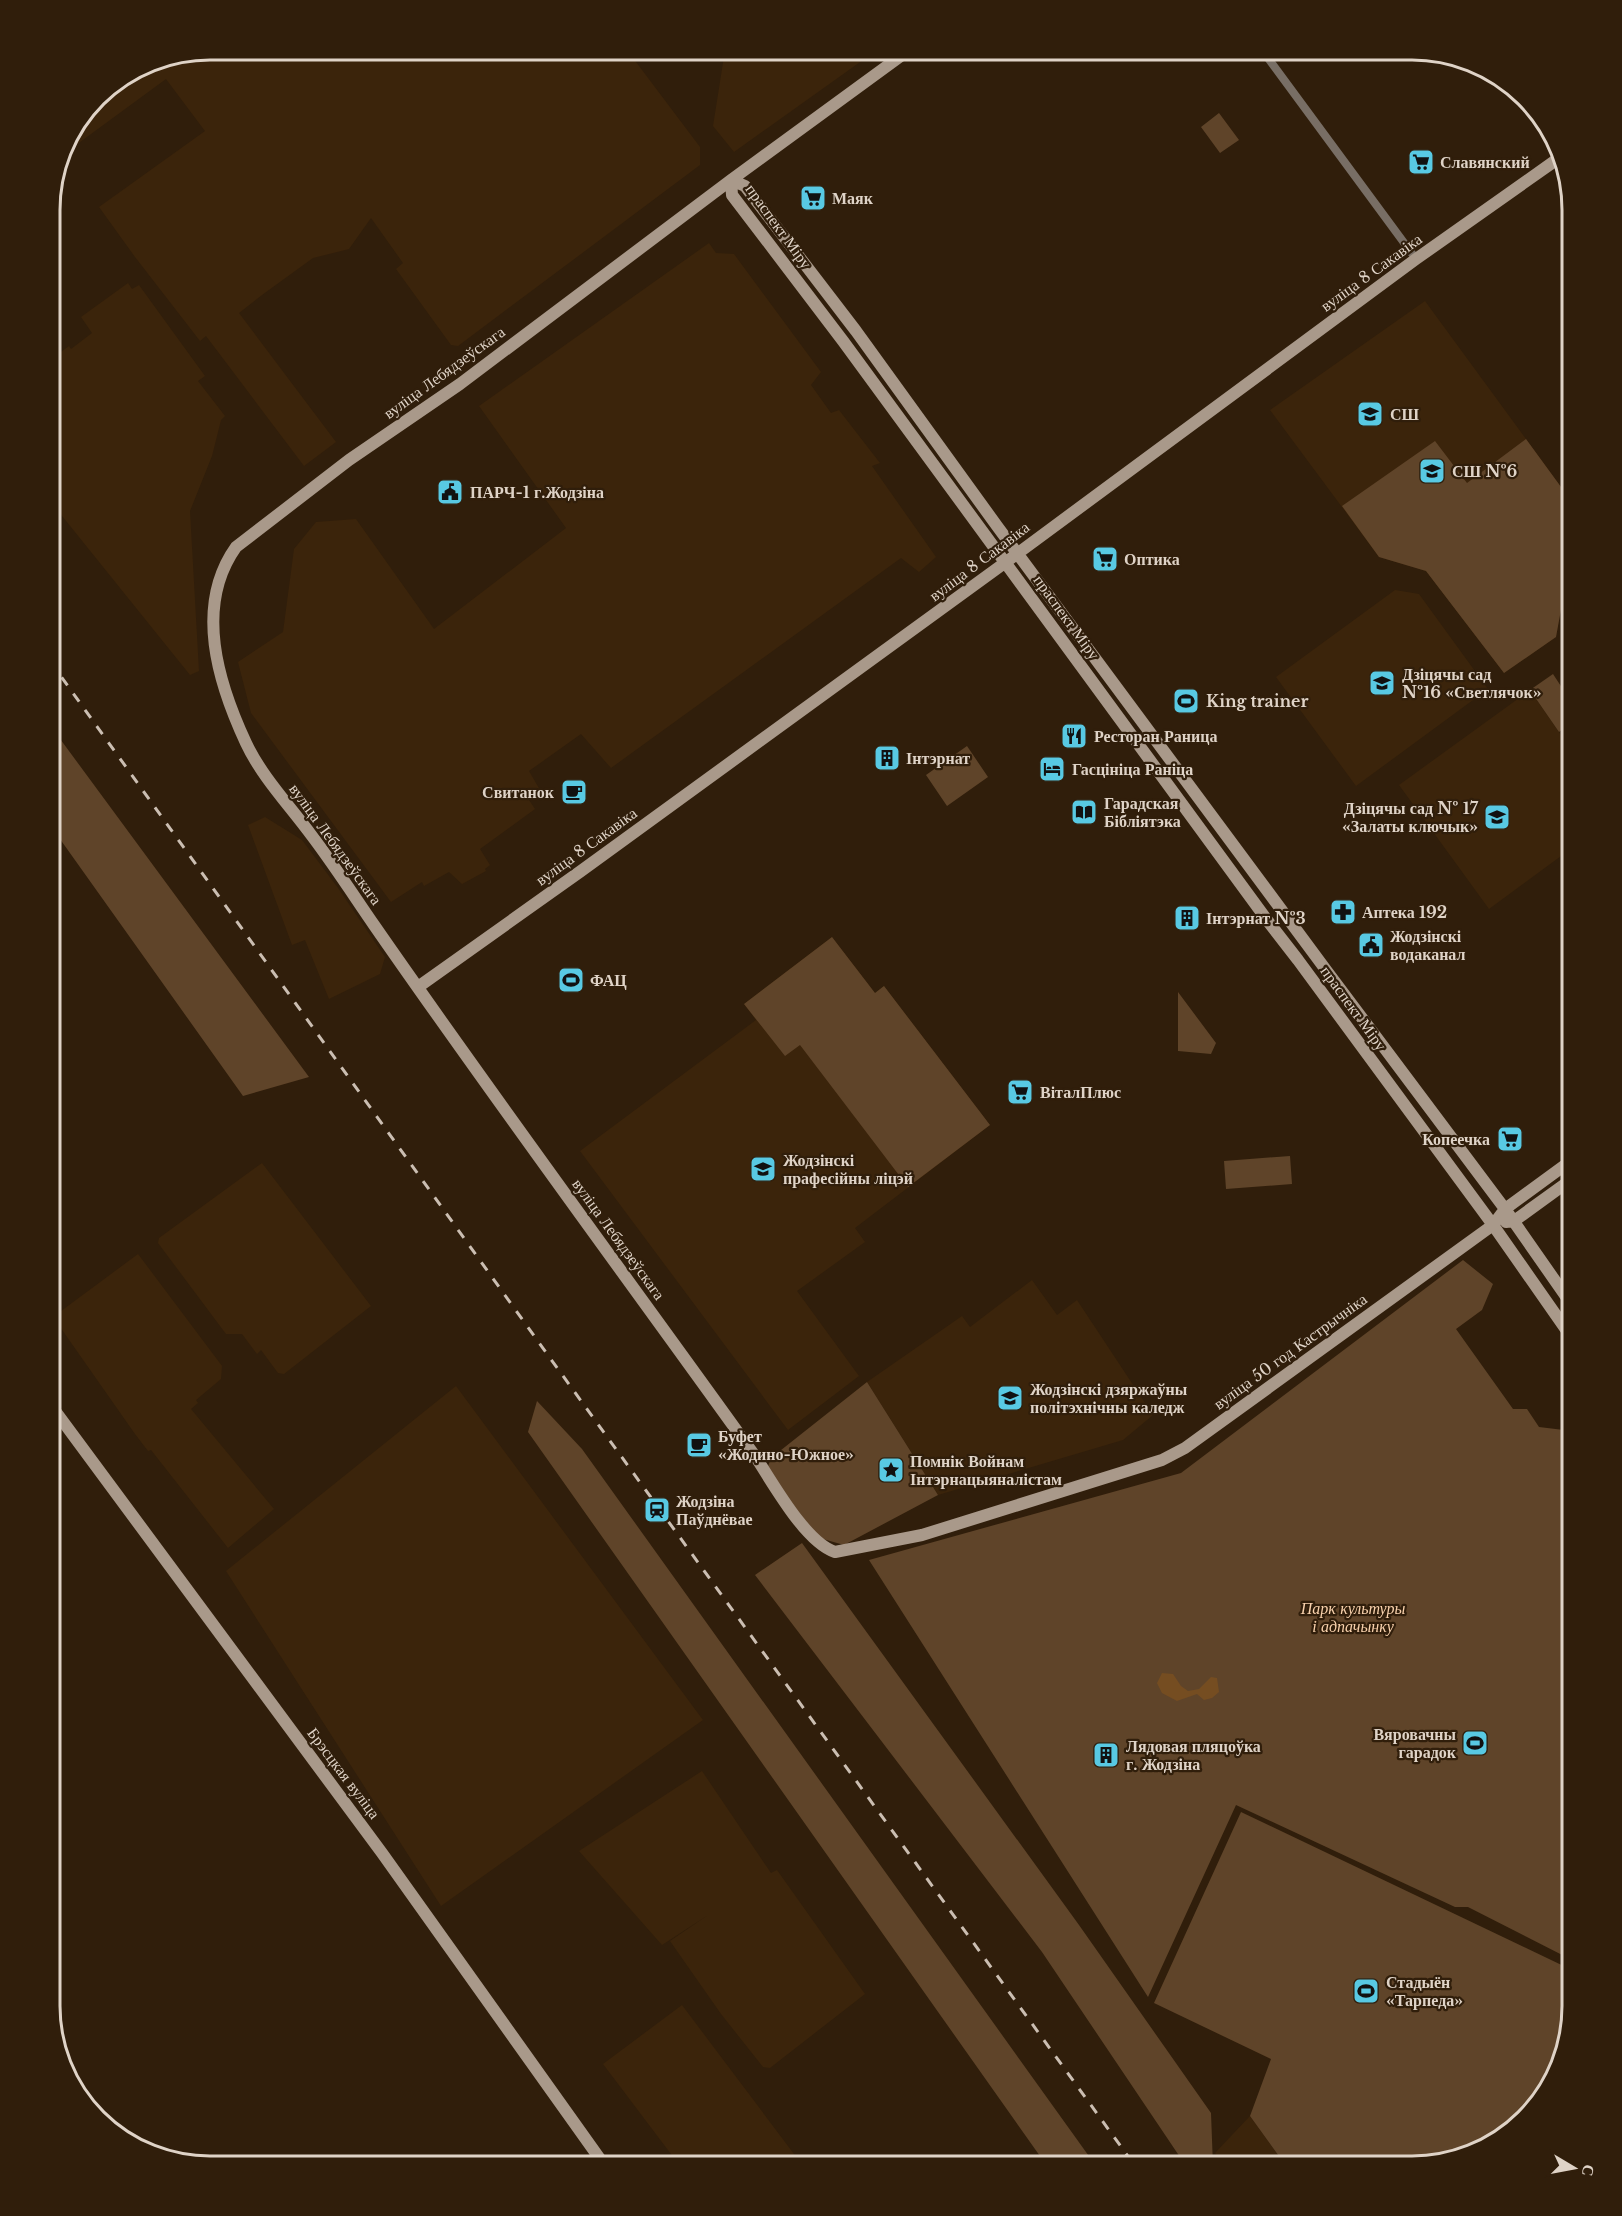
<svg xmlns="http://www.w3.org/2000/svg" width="1622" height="2216" font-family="'Libre Baskerville',serif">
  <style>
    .built { fill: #3b240b }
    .green { fill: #5f4429 }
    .water { fill: #754d21 }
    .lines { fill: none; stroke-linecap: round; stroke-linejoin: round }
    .street { stroke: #786e65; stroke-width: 8 }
    .secondary { stroke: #a9998a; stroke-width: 12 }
    .rail { stroke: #cbbeb2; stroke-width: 3; stroke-dasharray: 10 10; stroke-linecap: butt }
    .labels { text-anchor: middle; stroke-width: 4.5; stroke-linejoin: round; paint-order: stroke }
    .poi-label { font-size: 16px; font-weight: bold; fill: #dfd3c7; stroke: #301e0b; text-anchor: start }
    .street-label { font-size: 16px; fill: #dfd3c7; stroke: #301e0b }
    .park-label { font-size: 16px; font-style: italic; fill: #f8d1ac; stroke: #301e0b }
    .rim { fill: none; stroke: #dfd3c7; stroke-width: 3 }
  </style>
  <rect width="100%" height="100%" fill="#301e0b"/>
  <!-- built -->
  <path class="built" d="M210,50h417l73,97v18l-242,181 -7,-1 -55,-76 7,-6 -32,-45 -22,31 -36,9 -51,37 -23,18 97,129 -32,24 -98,-130 -6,5 -65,-84 -36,-50 106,-76 -39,-52 -105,77 5,-17 38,-49 45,-28z
    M725,50h152l-143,102 -21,-26z
    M709,243l7,10 18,1 87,118 -10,13 20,28 8,-3 41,53 -8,3 64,91 -17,15 -18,-14 -290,210 -30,-34 -52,37 11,19 -13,7 8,12 -55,40 10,16 -5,4 1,2 -24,13 -13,-12 -25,14 -2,-4 -31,20 -140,-189 -13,-51 45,-30 11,-83 22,-27 40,-3 78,110 132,-101 -87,-122z
    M128,283l4,6 7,-4 21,29 45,62 -7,5 27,35 -4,4 -9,36 -22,55 9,160 -9,4 -140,-174v-141l19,-14 2,3 21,-16 -11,-16z
    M1425,301l147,201v47l-16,88 -52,36 -78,-102 -47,-14 -109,-147z
    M1395,590l24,4 69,95 -132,97 -80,-109z
    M1530,690l42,61v97l-83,61 -90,-124z
    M265,817l37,23 36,48 47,69 -5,17 -51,25 -24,-59 -13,5 -44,-120z
    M832,937l43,56 9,-7 106,139 -135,103 10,14 -68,49 62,85 -71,54 -208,-279 176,-131 -12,-16z
    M262,1163l109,143 -87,68 -6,-1 -17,-23 -4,4 -15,-20h-16l-68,-91 1,-5z
    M138,1254l84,112 -1,13 -25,21 2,3 -7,6 83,100 -46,39 -77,-98 -3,1 -13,-17 -82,-117z
    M1032,1280l25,35 20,-15 76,115 -30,25 -185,55 -71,-113 95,-66 8,11z
    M456,1386l247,334 -262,186 -215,-335z
    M702,1771l69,102 6,-3 88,124 -95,74 -7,-1 -42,-53 -51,-73 38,-26 -46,30 -83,-94z
    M682,2005l121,161h-123l-77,-102z
    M1250,2116l36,50h-62l-9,-13z"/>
  <!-- green -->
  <path class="green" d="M1219,113l20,27 -19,13 -19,-26z
    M1526,439l46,63v47l-16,88 -52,36 -78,-102 -47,-14 -37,-51 93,-65 32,42z
    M1553,674l19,29v19l-13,10 -29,-42z
    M50,723l5,9 254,345 -66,19 -193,-271z
    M967,746l21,31 -41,29 -21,-31z
    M832,937l43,56 9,-7 106,139 -82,62 -108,-142 -15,11 -41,-52z
    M1178,992l38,51 -5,11 -33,-3z
    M1290,1156l2,28 -66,5 -2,-28z
    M1463,1260l30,24 -11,26 -26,19 57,80h14l12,18 33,4v529l-104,-53h-13l-219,-102 -88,192 -279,-437 312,-87z
    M867,1382l71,113 -94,50 -28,-8 -49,-68 4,-11z
    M537,1401l45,48 514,717h-49l-519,-734z
    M802,1543l277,382 132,188 2,53h-27l-144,-214 -287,-377z
    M1241,1812l331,158v36l-21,80 -59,59 -80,21h-126l-36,-50 21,-57 -117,-56z"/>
  <!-- water -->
  <path class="water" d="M1162,1673l11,1 8,12 7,5 11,-2 12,-12 6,1 2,14 -7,6 -8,2 -7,-6 -20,7 -15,-8 -5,-10z"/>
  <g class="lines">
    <!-- street -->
    <path class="street" d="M1262,50l154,209"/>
    <!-- secondary -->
    <path class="secondary" d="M909,50l-178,130 -271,204 -111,76 -113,87c-42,59 -18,136 10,196 16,34 44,63 66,93 22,29 42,60 62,89 124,179 254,354 381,531 18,27 50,86 80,96l87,-17 240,-75 23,-12 308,-223 12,-16 67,-49
      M731,180l1,15 111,146 424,579 31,40 195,265 79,113
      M731,180l14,6 111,145 141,195 329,444 179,239 67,96
      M418,987l163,-116 425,-309 410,-303 143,-101
      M1506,1222l8,-1 58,-42
      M50,1404l332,449 223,313"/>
    <!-- rail -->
    <path class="rail" d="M50,661l500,697 585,808"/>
  </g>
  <!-- icons -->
  <defs>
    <g id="supermarket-square" transform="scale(1.35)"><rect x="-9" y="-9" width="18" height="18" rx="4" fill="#58c9e3" stroke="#301e0b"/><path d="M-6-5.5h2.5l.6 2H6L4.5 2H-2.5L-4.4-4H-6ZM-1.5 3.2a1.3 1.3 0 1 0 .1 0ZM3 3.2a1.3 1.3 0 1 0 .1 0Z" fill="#111"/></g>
    <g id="school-square" transform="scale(1.35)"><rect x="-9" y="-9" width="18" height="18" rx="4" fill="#58c9e3" stroke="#301e0b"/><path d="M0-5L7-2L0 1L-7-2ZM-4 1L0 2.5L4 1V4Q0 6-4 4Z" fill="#111"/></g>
    <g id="civic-square" transform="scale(1.35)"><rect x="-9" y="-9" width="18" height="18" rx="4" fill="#58c9e3" stroke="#301e0b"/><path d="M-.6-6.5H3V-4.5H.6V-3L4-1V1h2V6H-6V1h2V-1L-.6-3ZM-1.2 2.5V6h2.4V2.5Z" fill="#111"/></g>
    <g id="stadium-square" transform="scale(1.35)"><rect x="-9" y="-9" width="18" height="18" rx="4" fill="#58c9e3" stroke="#301e0b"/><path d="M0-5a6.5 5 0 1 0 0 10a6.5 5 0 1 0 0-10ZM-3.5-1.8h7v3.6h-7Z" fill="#111"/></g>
    <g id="restaurant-square" transform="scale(1.35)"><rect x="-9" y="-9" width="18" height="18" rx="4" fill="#58c9e3" stroke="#301e0b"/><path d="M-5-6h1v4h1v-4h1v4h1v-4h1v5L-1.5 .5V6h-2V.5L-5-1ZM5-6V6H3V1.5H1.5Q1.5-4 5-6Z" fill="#111"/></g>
    <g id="building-square" transform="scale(1.35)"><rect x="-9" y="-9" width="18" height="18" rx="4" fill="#58c9e3" stroke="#301e0b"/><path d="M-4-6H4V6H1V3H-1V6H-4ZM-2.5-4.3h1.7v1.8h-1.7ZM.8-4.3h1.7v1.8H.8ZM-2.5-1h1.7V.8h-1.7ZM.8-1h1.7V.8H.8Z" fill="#111"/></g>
    <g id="hotel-square" transform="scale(1.35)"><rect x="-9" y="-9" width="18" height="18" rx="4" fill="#58c9e3" stroke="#301e0b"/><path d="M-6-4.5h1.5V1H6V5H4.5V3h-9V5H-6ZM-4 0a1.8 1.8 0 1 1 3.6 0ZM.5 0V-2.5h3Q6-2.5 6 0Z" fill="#111"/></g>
    <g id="cafe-square" transform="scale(1.35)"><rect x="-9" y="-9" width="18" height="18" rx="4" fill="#58c9e3" stroke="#301e0b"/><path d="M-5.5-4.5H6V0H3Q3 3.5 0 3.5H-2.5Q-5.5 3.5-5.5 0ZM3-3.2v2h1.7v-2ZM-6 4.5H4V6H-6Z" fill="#111"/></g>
    <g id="library-square" transform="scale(1.35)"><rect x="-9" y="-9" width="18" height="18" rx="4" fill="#58c9e3" stroke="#301e0b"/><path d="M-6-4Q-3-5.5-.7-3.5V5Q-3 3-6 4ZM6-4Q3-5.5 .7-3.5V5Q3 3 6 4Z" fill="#111"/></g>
    <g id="pharmacy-square" transform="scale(1.35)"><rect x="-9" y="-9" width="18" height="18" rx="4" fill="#58c9e3" stroke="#301e0b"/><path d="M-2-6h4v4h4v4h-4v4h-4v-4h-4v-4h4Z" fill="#111"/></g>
    <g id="university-square" transform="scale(1.35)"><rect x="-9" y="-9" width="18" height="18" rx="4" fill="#58c9e3" stroke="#301e0b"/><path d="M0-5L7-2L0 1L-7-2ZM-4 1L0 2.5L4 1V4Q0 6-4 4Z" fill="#111"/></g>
    <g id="sight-square" transform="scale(1.35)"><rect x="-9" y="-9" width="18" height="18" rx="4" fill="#58c9e3" stroke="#301e0b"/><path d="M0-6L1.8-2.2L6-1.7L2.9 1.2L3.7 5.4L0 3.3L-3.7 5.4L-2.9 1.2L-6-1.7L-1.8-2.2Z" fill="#111"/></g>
    <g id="station-square" transform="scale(1.35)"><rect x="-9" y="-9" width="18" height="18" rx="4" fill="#58c9e3" stroke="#301e0b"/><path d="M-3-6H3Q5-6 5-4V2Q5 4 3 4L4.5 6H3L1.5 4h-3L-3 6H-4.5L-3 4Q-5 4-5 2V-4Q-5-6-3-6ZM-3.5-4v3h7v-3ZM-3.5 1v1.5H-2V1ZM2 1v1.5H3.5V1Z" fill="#111"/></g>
  </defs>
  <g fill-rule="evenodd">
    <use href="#supermarket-square" x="1421" y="162"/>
    <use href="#supermarket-square" x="813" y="198"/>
    <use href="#school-square" x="1370" y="414"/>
    <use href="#school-square" x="1432" y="471"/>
    <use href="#civic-square" x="450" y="492"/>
    <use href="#supermarket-square" x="1105" y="559"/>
    <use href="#school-square" x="1382" y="683"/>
    <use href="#stadium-square" x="1186" y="701"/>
    <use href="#restaurant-square" x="1074" y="736"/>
    <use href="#building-square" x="887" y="758"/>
    <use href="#hotel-square" x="1052" y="769"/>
    <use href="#cafe-square" x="574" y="792"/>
    <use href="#library-square" x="1084" y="812"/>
    <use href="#school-square" x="1497" y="817"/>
    <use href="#pharmacy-square" x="1343" y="912"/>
    <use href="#building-square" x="1187" y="918"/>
    <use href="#civic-square" x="1371" y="945"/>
    <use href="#stadium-square" x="571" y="980"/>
    <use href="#supermarket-square" x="1020" y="1092"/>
    <use href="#supermarket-square" x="1510" y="1139"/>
    <use href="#university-square" x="763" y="1169"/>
    <use href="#university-square" x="1010" y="1398"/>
    <use href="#cafe-square" x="699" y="1445"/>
    <use href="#sight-square" x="891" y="1470"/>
    <use href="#station-square" x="657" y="1510"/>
    <use href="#stadium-square" x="1475" y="1743"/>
    <use href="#building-square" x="1106" y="1755"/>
    <use href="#stadium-square" x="1366" y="1991"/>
  </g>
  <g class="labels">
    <!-- poi labels -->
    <g class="poi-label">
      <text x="1440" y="168">Славянский</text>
      <text x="832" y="204">Маяк</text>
      <text x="1390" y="420">СШ</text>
      <text x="1452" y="477">СШ №6</text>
      <text x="470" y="498">ПАРЧ-1 г.Жодзіна</text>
      <text x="1124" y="565">Оптика</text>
      <text x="1402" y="680">Дзіцячы сад<tspan x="1402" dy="18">№16 «Светлячок»</tspan></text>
      <text x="1206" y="707">King trainer</text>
      <text x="1094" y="742">Ресторан Раница</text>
      <text x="906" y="764">Інтэрнат</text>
      <text x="1072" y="775">Гасцініца Раніца</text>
      <text x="554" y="798" text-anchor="end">Свитанок</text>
      <text x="1104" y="809">Гарадская<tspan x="1104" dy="18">Бібліятэка</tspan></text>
      <text x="1478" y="814" text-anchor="end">Дзіцячы сад № 17<tspan x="1478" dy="18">«Залаты ключык»</tspan></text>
      <text x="1362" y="918">Аптека 192</text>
      <text x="1206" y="924">Інтэрнат №3</text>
      <text x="1390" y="942">Жодзінскі<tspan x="1390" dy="18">водаканал</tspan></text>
      <text x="590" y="986">ФАЦ</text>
      <text x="1040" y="1098">ВіталПлюс</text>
      <text x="1490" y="1145" text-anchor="end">Копеечка</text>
      <text x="783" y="1166">Жодзінскі<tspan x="783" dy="18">прафесійны ліцэй</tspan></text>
      <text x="1030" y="1395">Жодзінскі дзяржаўны<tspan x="1030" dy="18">політэхнічны каледж</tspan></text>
      <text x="718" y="1442">Буфет<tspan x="718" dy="18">«Жодино-Южное»</tspan></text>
      <text x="910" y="1467">Помнік Войнам<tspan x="910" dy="18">Інтэрнацыяналістам</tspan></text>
      <text x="676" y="1507">Жодзіна<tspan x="676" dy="18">Паўднёвае</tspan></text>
      <text x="1456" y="1740" text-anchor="end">Вяровачны<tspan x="1456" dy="18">гарадок</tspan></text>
      <text x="1126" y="1752">Лядовая пляцоўка<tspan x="1126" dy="18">г. Жодзіна</tspan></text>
      <text x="1386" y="1988">Стадыён<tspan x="1386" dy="18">«Тарпеда»</tspan></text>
    </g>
    <!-- street labels -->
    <g class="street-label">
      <text transform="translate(779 226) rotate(54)" y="6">праспект Міру</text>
      <text transform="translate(1371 272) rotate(-36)" y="6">вуліца 8 Сакавіка</text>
      <text transform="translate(444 372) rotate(-36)" y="6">вуліца Лебядзеўскага</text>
      <text transform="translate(979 561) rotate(-37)" y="6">вуліца 8 Сакавіка</text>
      <text transform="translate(1067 617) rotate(54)" y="6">праспект Міру</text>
      <text transform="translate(336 844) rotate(54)" y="6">вуліца Лебядзеўскага</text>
      <text transform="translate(586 846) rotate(-36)" y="6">вуліца 8 Сакавіка</text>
      <text transform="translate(1354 1008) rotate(54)" y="6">праспект Міру</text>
      <text transform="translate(619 1239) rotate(54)" y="6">вуліца Лебядзеўскага</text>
      <text transform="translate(1290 1351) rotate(-36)" y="6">вуліца 50 год Кастрычніка</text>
      <text transform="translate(344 1773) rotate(53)" y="6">Брэсцкая вуліца</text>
    </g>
    <!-- park labels -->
    <g class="park-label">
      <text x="1353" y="1614">Парк культуры<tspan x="1353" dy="18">і адпачынку</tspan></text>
    </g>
  </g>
  <!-- crop -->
  <path d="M0 0H1622V2216H0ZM210 60H1412A150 150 0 0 1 1562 210V2006A150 150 0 0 1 1412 2156H210A150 150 0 0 1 60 2006V210A150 150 0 0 1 210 60Z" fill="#301e0b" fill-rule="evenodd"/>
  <path class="rim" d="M210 60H1412A150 150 0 0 1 1562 210V2006A150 150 0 0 1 1412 2156H210A150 150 0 0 1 60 2006V210A150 150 0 0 1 210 60Z"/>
  <!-- north arrow -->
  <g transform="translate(1574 2168) rotate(100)" stroke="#301e0b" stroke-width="4.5" paint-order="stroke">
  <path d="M0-4.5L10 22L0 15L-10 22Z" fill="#dfd3c7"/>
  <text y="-9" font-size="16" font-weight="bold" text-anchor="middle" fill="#dfd3c7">С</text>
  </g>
</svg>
